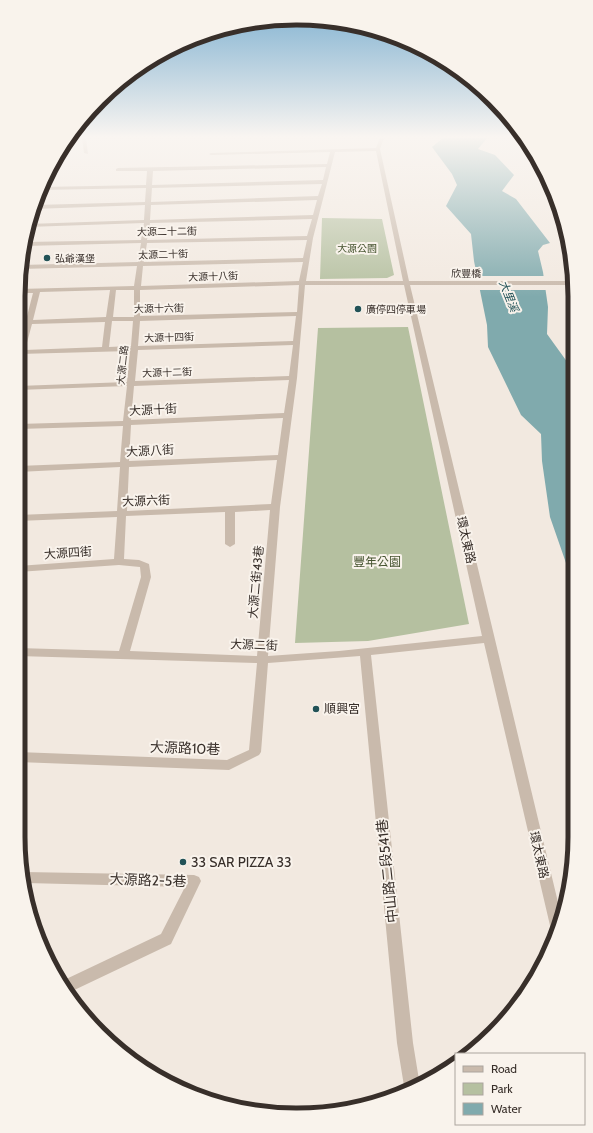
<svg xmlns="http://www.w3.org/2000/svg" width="593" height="1133" font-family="Cabin,'Noto Sans TC',sans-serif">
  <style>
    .green { fill: #b5c0a0 }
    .water { fill: #80aaad }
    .pier { fill: #f2e9e0 }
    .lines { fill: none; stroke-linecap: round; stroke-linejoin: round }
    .minor { fill: #c9baac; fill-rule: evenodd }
    .poi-dot { fill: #225257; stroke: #f9f3ec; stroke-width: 1.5 }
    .labels { text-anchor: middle; stroke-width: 4; stroke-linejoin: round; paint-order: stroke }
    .far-street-label { font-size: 10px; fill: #382f2a; stroke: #f9f3ec }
    .far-park-label { font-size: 10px; fill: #465430; stroke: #f9f3ec }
    .far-poi-label { font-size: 10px; fill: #382f2a; stroke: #f9f3ec; text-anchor: start }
    .far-water-label { font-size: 11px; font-style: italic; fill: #225257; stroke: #f9f3ec }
    .street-label { font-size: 12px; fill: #382f2a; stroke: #f9f3ec }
    .park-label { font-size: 12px; fill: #465430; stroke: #f9f3ec }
    .poi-label { font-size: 12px; fill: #382f2a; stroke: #f9f3ec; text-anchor: start }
    .near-street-label { font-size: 14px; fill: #382f2a; stroke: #f9f3ec }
    .near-poi-label { font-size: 14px; fill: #382f2a; stroke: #f9f3ec; text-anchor: start }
    .rim { fill: none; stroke: #382f2a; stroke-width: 5 }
  </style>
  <rect width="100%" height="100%" fill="#f2e9e0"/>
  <!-- green -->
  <path class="green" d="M322,218l60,1 12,56 -7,3 -67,1z
    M408,327l61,297 -101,17 -73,2 23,-315z"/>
  <!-- water -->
  <path class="water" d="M443,138h44l-9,11 17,6 19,20 -12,16 14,8 34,44 -7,2 -5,6 5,21 5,35 -1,27 26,36 1,216 -24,-69 -8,-56 -1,-27 -20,-19 -33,-68 -1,-22 -13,-64 -3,-27 -25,-28 11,-21 -5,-11 -20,-27z"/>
  <!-- pier -->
  <path class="pier" d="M475,276h71l2,14h-70z"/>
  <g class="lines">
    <!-- minor -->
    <path class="minor" d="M82,138h4l2,16 -4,-1z
      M380,138h4l-4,11 29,132h164v4h-163l152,634 -7,17 -3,-2 -68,-291 -113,12 42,388 7,43 -15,6 -8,-49 -37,-387 -92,7 -7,89 -2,3 -30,15 -211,-8v-10l209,8 22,-10 8,-87 -239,-7v-8l101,3 22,-74 -1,-10 -21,-2 -101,7v-6l96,-7 3,-42 -99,4v-6l99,-4 3,-44 -102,5v-6l102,-4 3,-36 -105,3v-5l105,-3 4,-35 -109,4v-4l109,-4 3,-31 -111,3v-6l6,-24h-6v-4h7l7,-27h-14v-4l115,-3 3,-20 -117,3 1,-4 117,-3 3,-19 -117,3 1,-4 116,-2 3,-17 -117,4 1,-3 116,-4 1,-15 -112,4 2,-4 110,-3 1,-14 -106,2 1,-3 105,-2 1,-14h-31v-2l2,-1 209,-4 3,-12 -119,3 -2,-1 2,-1 165,-5zM376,151l27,130h-97l7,-43 22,-86zM326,167l-3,13 -171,5 1,-14zM322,184l-4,12 -167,6 1,-14zM317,200l-4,15 -163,5 1,-15zM312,219l-5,17 -160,4 3,-17zM307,240l-4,18 -159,4 3,-19zM303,262l-4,19 -158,5 2,-20zM299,285l-2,27 -157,4v-26zM305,285h99l78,351 -143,15 -71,5 12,-149 17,-129zM110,290l-4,27 -73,3 7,-28zM116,290h18v27h-21zM296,316l-3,25 -155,5 2,-25zM112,321h21l-2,25 -22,1zM105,322l-3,25 -77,3 7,-26zM293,345l-4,31 -154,5 3,-31zM289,380l-5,33 -153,7 3,-34zM283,418l-5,37 -149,6 2,-36zM277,460l-6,44 -144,7 2,-44zM270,510l-13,146 -127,-5 21,-74 -2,-13 -10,-4 -15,-1 2,-43 99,-4v32l5,3 5,-3v-32z
      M24,872l170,3 5,2 2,4 -30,63 -103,49 -6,-12 99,-47 24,-47 -159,-4z"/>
  </g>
  <!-- sky -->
  <linearGradient id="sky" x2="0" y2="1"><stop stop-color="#7eb0d0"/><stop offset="0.46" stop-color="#f9f5f1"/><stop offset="1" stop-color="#f9f5f1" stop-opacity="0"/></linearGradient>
  <rect width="593" height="297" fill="url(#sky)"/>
  <!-- markers -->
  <g class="poi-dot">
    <circle cx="47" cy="258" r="4"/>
    <circle cx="358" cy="309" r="4"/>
    <circle cx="316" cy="709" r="4"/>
    <circle cx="183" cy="862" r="4"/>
  </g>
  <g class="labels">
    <!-- far-street labels -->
    <g class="far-street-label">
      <text transform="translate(167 231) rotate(-1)" y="4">大源二十二街</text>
      <text transform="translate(163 254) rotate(-2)" y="4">太源二十街</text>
      <text x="466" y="277">欣豐橋</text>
      <text transform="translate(213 276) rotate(-2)" y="4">大源十八街</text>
      <text transform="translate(159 308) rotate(-1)" y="4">大源十六街</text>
      <text transform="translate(169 337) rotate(-2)" y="4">大源十四街</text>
      <text transform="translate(122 365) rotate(-84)" y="4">大源二路</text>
      <text transform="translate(167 372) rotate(-2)" y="4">大源十二街</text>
    </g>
    <!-- far-park labels -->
    <g class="far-park-label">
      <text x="357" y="252">大源公園</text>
    </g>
    <!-- far-poi labels -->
    <g class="far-poi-label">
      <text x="55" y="262">弘爺漢堡</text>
      <text x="366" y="313">廣停四停車場</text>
    </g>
    <!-- far-water labels -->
    <g class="far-water-label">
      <text transform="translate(509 296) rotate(68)" y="4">大里溪</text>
    </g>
    <!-- street labels -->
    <g class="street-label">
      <text transform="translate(153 410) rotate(-3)" y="4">大源十街</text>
      <text transform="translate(150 451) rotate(-3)" y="4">大源八街</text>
      <text transform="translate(146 501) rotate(-2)" y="4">大源六街</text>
      <text transform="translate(466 540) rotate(77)" y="4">環太東路</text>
      <text transform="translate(68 553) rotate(-4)" y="4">大源四街</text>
      <text transform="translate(256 582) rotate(-85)" y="4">大源二街43巷</text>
      <text transform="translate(254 645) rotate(2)" y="4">大源二街</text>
      <text transform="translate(539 855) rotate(77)" y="4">環太東路</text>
    </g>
    <!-- park labels -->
    <g class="park-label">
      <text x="377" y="566">豐年公園</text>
    </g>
    <!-- poi labels -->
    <g class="poi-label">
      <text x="324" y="713">順興宮</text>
    </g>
    <!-- near-street labels -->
    <g class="near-street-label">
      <text transform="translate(185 748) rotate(2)" y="5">大源路10巷</text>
      <text transform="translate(387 871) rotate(-96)" y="5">中山路二段541巷</text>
      <text transform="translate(148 880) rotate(2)" y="5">大源路2-5巷</text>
    </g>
    <!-- near-poi labels -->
    <g class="near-poi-label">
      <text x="191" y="867">33 SAR PIZZA 33</text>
    </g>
  </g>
  <!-- crop -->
  <path d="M0 0H593V1133H0ZM296 25H297A271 271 0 0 1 568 296V837A271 271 0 0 1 297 1108H296A271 271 0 0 1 25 837V296A271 271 0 0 1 296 25Z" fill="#f9f3ec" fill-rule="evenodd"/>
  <path class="rim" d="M296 25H297A271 271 0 0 1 568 296V837A271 271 0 0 1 297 1108H296A271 271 0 0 1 25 837V296A271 271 0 0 1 296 25Z"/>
  <!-- legend -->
  <rect x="455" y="1053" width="130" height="72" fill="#f9f3ec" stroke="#aca59e"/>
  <rect x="463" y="1066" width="20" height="6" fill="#c9baac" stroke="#aca59e"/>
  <text x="491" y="1073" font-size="12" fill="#382f2a">Road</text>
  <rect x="463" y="1083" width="20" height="12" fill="#b5c0a0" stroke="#aca59e"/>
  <text x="491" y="1093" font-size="12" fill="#382f2a">Park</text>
  <rect x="463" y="1103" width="20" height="12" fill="#80aaad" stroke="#aca59e"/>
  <text x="491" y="1113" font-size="12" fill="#382f2a">Water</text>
</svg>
